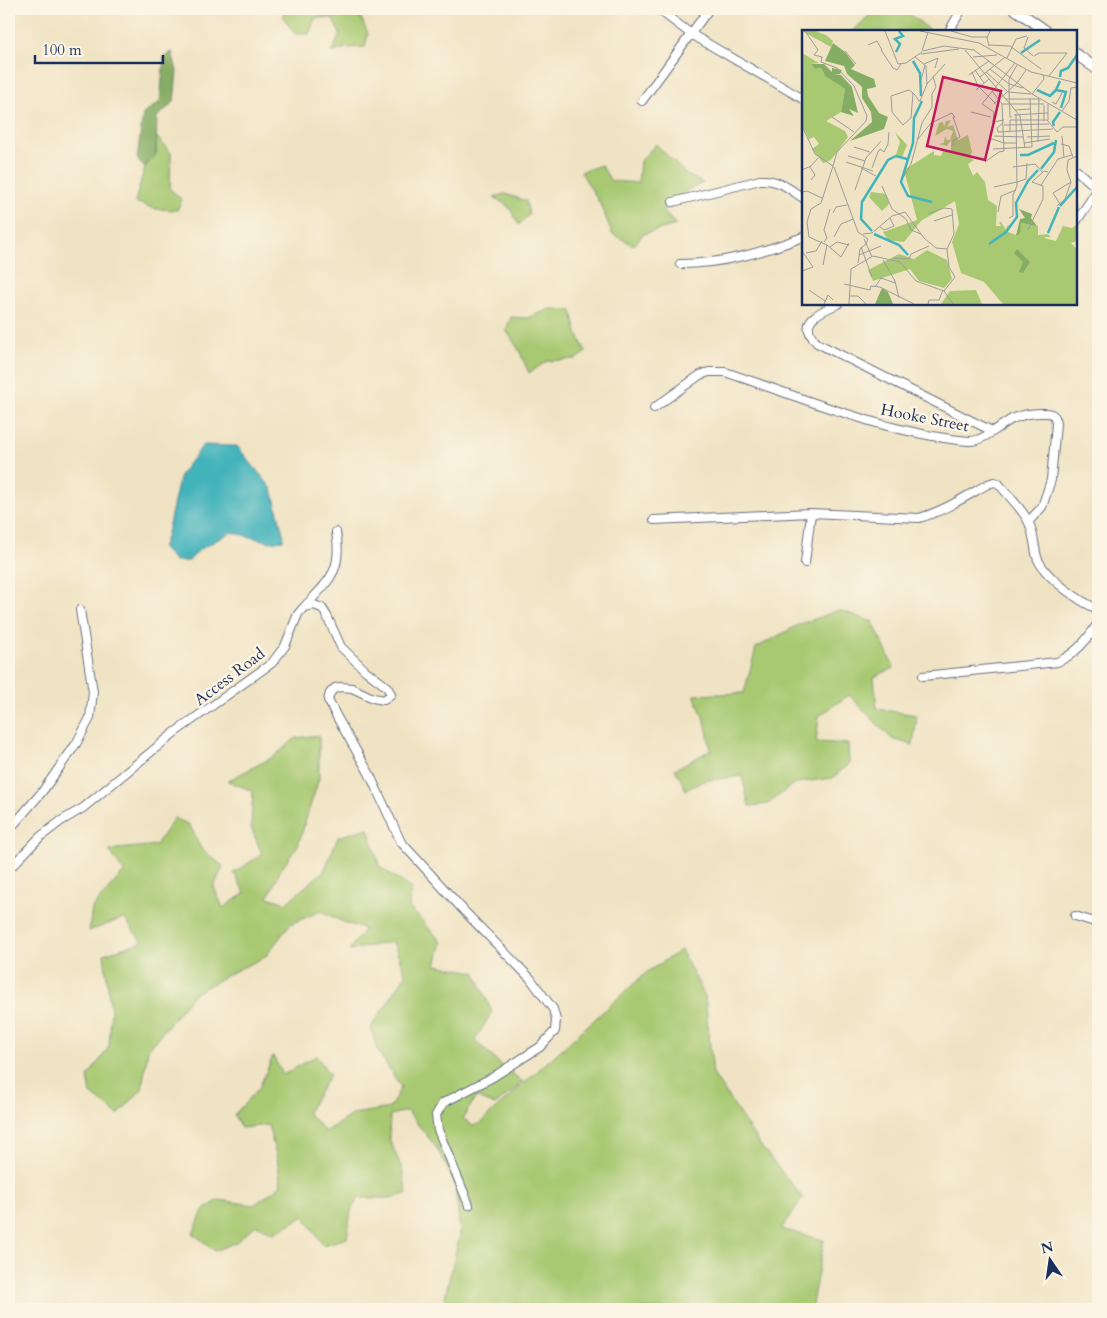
<svg xmlns="http://www.w3.org/2000/svg" width="1107" height="1318" font-family="Cardo,serif">
  <style>
    .green { fill: #a8c972; stroke: #627c68 }
    .forest { fill: #86ad64; stroke: #506e61 }
    .water { fill: #43b3bb; stroke: #2f718c }
    .lines { fill: none; stroke-linecap: round; stroke-linejoin: round }
    .minor-casing { stroke: #666e81; stroke-width: 10 }
    .tertiary-casing { stroke: #666e81; stroke-width: 12 }
    .minor { stroke: #fff; stroke-width: 8 }
    .tertiary { stroke: #fff; stroke-width: 10 }
    .labels { text-anchor: middle; stroke-width: 5; stroke-linejoin: round; paint-order: stroke }
    .street-label { font-size: 16px; fill: #1b2f5e; stroke: #fcf5e5 }
    .inset-river { fill: none; stroke: #43b3bb; stroke-width: 2.5 }
    .inset-road { fill: none; stroke: #9b9b9b; stroke-width: 1 }
    .view { fill: #c2185b; fill-opacity: 0.15; stroke: #c2185b; stroke-width: 2.5 }
    .inset-edge { fill: none; stroke: #1b2f5e; stroke-width: 2.5 }
  </style>
  <rect width="100%" height="100%" fill="#fcf5e5"/>
  <filter id="ink" filterUnits="userSpaceOnUse"><feTurbulence type="fractalNoise" baseFrequency=".02" numOctaves="2"/><feDisplacementMap in="SourceGraphic" scale="10" xChannelSelector="R" yChannelSelector="G"/><feConvolveMatrix kernelMatrix="1 2 1 2 8 2 1 2 1" color-interpolation-filters="sRGB"/></filter>
  <filter id="wash" filterUnits="userSpaceOnUse"><feTurbulence type="fractalNoise" baseFrequency=".0096" numOctaves="4" result="noise"/><feDisplacementMap in="SourceGraphic" scale="20" xChannelSelector="R" yChannelSelector="G"/><feGaussianBlur stdDeviation="1.12" result="paint"/><feColorMatrix in="noise" values="0 0 0 0 0 0 0 0 0 0 0 0 0 0 0 0 0 1.4 0 .05"/><feComposite in="paint" operator="in"/></filter>
  <g filter="url(#wash)">
    <rect width="100%" height="100%" fill="#f0e3c3"/>
    <!-- green -->
    <path class="green" d="M284,9h73l11,25 -3,13 -20,1 -13,5 8,-19 -8,-16h-17l-6,16h-14l-12,-17z
      M876,9h27l28,22h-78z
      M156,136l15,17 -1,36 12,11 -5,10 -21,-1 -21,-7 10,-35 11,-13z
      M656,144l31,31 16,8 -21,10 -19,18 13,14 -33,9 -9,11 -22,-11 -10,-27 -21,-35 20,-7 10,16 27,2 2,-22z
      M505,194l21,7 3,14 -10,10 -10,-18 -15,-10z
      M550,309l22,1 5,23 9,19 -10,7 -29,2 -18,12 -10,-23 -13,-20 5,-13 17,1z
      M839,610l34,12 21,46 -20,9 3,32 40,6 -4,30 -21,-6 -43,-44 -30,21 -3,26 32,2 1,20 -16,14 -38,5 -27,21 -19,2 -7,-30 -39,5 -17,9 -11,-21 36,-19 -6,-29 -11,-26 50,-2 12,-45 42,-23z
      M319,735v43l-21,67 -18,26 -12,26 18,6 38,-32 14,-34 30,-9 12,39 32,22 -3,18 33,35 -6,23 39,7 17,40 -17,28 25,24 23,18 -28,23 -19,-8 -13,21 10,8 7,-3 167,-151 34,-22 24,46 8,78 47,71 43,53 -22,31 43,11 -13,69h-369l18,-75 -5,-51 -19,-36 -29,-36 -17,4 -1,23 13,31 5,25 -17,4h-31l-8,12 -4,28 -24,7 -19,-29 -30,17 -18,-8 -20,17 -21,9 -22,-18 10,-22 15,-11 36,5 27,-20 -4,-27 -9,-33 -27,3 -7,-13 25,-27 14,-32 10,19 33,-19 14,19 -23,37 18,20 28,-18 37,-6 11,-21 -25,-39 -5,-21 35,-52 -13,-33 -44,8 16,-21 -20,-6 -24,-12 -31,13 -25,33 -34,16 -37,21 -46,55 -6,40 -24,26 -27,-21 -3,-17 21,-30 2,-35 -7,-58 38,-12 -18,-24 -35,13 3,-23 32,-36 -15,-22 47,-5 18,-27 16,7 11,24 22,17 -9,21 9,21 22,-15 -11,-20 28,-19 -11,-27 2,-36 -26,-10 46,-24 23,-19z"/>
    <!-- forest -->
    <path class="forest" d="M172,52l5,19 -3,31 -17,15 -1,37 -11,13 -8,-8 6,-45 17,-12 4,-45z"/>
    <!-- water -->
    <path class="water" d="M203,445l34,1 35,43 12,48 -1,3 -13,2 -39,-10 -32,18 -10,11h-14l-13,-13 4,-11 14,-62z"/>
  </g>
  <g filter="url(#ink)">
    <g class="lines">
      <!-- minor casing -->
      <g class="minor-casing">
        <path id="minor" d="M658,9l33,25 112,65
          M949,31l13,-22
          M642,101l67,-92
          M1076,170l22,19
          M673,202l87,-22c19,-1 28,8 43,18
          M1076,222l22,-33
          M680,264c43,0 83,-12 123,-27
          M838,304c-19,8 -42,17 -21,39l175,88
          M654,408l46,-33 9,-3h16c78,26 160,61 243,69 15,1 31,-15 44,-22 9,-4 20,-6 29,-6 6,0 10,-1 14,4l1,7 -5,56 -9,27 -13,14
          M654,520l157,-7 108,5c25,-7 46,-21 69,-34l6,-2 4,1c8,10 27,29 31,40 5,11 5,23 8,34 6,19 43,45 61,52
          M805,563l6,-50
          M304,607c25,-26 39,-36 32,-75
          M923,676l134,-14c19,-8 30,-22 41,-39
          M9,830l33,-38 34,-48 14,-26 3,-26 -13,-82
          M9,869l31,-32 21,-16 22,-13 91,-75 98,-70 13,-17 13,-32 6,-7 10,-2 8,3 5,8 14,31 25,24 21,16 4,7 -7,6 -11,-2 -21,-10 -11,-1 -6,1 -5,5 -2,7 10,19 31,54 32,69 65,71 64,65 23,31 3,11 -1,11 -15,16 -47,30 -50,26 -7,12 2,15 31,75
          M1075,916l23,7"/>
      </g>
      <!-- tertiary casing -->
      <g class="tertiary-casing">
        <path id="tertiary" d="M1015,9l31,22
          M1076,54l22,16"/>
      </g>
      <!-- minor -->
      <use href="#minor" class="minor"/>
      <!-- tertiary -->
      <use href="#tertiary" class="tertiary"/>
    </g>
  </g>
  <g class="labels">
    <!-- street labels -->
    <g class="street-label">
      <text transform="translate(925 417) rotate(11)" y="6">Hooke Street</text>
      <text transform="translate(229 676) rotate(-37)" y="6">Access Road</text>
    </g>
  </g>
  <!-- overview -->
  <g transform="translate(802 30)">
    <rect width="275" height="275" fill="#f0e3c3"/>
    <path d="M0,1h13l11,4 7,6 -2,6zM0,23l17,10 -8,1 4,5 6,-1 4,8 20,13 -4,23 -15,9 19,10 3,6 -17,23 -8,3 -11,-14 7,-5 -5,-7 -5,2 -7,-14zM149,90l-4,7 6,-2 5,15 10,-5 4,17 -3,5 5,3 -6,4 5,12 4,-4 8,10 3,18 9,6 -1,20h5l-2,-4h2l5,8 1,-4 2,-1 -1,7 8,3 5,-12 17,3v9l10,-1 3,3h-5l-2,1 12,3 7,-15 9,2 5,-4v17l-6,2 6,6v55h-74l-19,-22 -23,-9 -9,-31 7,-18 -4,-23 -34,20 -17,21 -16,-2 -5,-8 34,-12 -13,-50 30,-19v4l7,1 2,-5h8v-11l-4,6 -8,-2 5,-1 1,-7 2,4h3l3,-9 -6,-2 -12,7 4,-13 4,-1 1,5 2,-6zM93,102l12,13 -5,12 -6,-2 4,-13zM69,162l15,2 3,10 -7,7 -13,-14zM125,220l20,10 5,19 -8,9 -25,-7 -9,-12 -37,12 -5,-11 31,-16 15,5zM174,260l6,14h-41l9,-13z" fill="#a8c972"/>
    <path d="M31,13l12,9 10,13 -4,4 23,10 2,8 -9,2 1,7 11,17 9,4 -4,12 -34,12 22,-19 -1,-10 -9,-14v-11l-15,-13 -3,-8 -19,-5zM9,34h13l8,8v-4l10,2 -2,4h-6l7,1 11,12 6,26 -9,-4 5,7 -13,-4 4,-23 -20,-13 -4,-8 -6,1zM217,179l13,5 -1,4 6,8 -16,-3 -1,10 -4,3 4,-17 5,-1zM215,219l13,13 -7,11 -4,-1 4,-10 -9,-9zM80,258l6,4 5,12h-18z" fill="#86ad64"/>
    <path class="inset-river" d="M94,22l4,-8 -5,-5 8,-3 -4,-5M219,23l19,-13M111,31l7,12 1,23M258,47l1,-6 7,-3 9,-13M258,51l-4,9 10,2 -5,16M235,60l13,6 6,-6M120,71l-8,17 -1,25 -12,39 7,14 24,6M252,96l-1,-4 7,-10M218,125h8l26,-12M239,139l13,-17 2,-12M258,176l17,-19M70,201l-11,-12 1,-17 26,-42 8,-4 11,3M246,203l11,-26M72,204l25,11 9,10M187,214l17,-12 11,-15 -1,-14 12,-22 10,-11"/>
    <path class="inset-road" d="M3,1l13,19 -4,5 8,2 -1,5 16,6 17,18 13,30 -1,5 -29,31 -4,14M83,1l13,33 8,-1 16,-11M118,1l59,12 52,29 46,11M149,1l21,6h15M226,7l-4,11 9,8M66,15l9,-4 5,9M187,15l21,1 31,23M187,16l-2,-8 3,-7M79,20l12,18 4,2 4,-6M163,20l55,66 5,32M43,21l11,13M120,21l6,-19M121,21l21,-5 30,4 58,44 45,26M119,24l38,-5M232,26l5,-3h28l-18,23M113,27l11,9 1,18 18,-20M171,27l24,-2M205,28l9,-19 11,-3M122,34l14,-6 -3,10M188,39l19,15 14,4M173,40l9,13M170,42l6,14 17,17M184,42l22,20M167,45l20,-14M178,47l24,-19M119,50l4,-15M174,60l13,-11M207,60v-11l8,-14M190,61l10,13M207,61l1,26h2M206,62l23,2M111,63l-2,25 -8,7 -11,-13 -1,-16 18,-6 1,1 2,1 3,3 4,6h1l7,-17M230,64l12,-15 -1,-4M203,69h34M250,72l4,2 6,-11M192,74l23,-21 9,-13M200,74h42M242,75v16M213,80l15,-1M260,81l7,-10 2,-13 6,-1M169,82l20,5M212,85l34,-2M30,87l22,15M151,87l7,20 -7,4v5M202,90l-11,2 1,-10 -12,-8 33,-41M246,90v-16M201,93l-6,5 1,4 55,-3M202,95l45,-1M0,96l13,28 18,12M208,101v-11h37l10,12 6,-5h14M192,106l29,1M260,106l2,21M225,107l23,-1M187,108l15,5h13M116,109l13,-16 21,-10 3,5M236,112l1,-44M222,113l26,-4M259,114l8,2 4,11M52,117l16,5M191,119l39,-2 -2,-49M197,122l5,-1 -2,-47M46,126l17,5M44,132l27,9M183,132l14,-10M8,137l5,8 -4,5M32,137l24,65 10,7 -2,5M211,137l22,-3 8,9M59,138l15,8M70,138l6,-16 2,-3 4,3 4,-8 1,-12M0,140l9,-4 7,-8M101,148l8,-14 11,-41 10,-16v-13l4,-7 -3,-11M215,152l9,-3 1,-16M239,155l17,-26 14,-4M80,156l10,23 14,10 5,11 10,4M192,157l23,-5M53,160l11,-32 15,-17M0,162l5,-1 15,7M258,174l-7,-11 18,-11M255,176l8,-7 6,-17 -4,-12 1,-10 9,-4M196,182l3,-16 15,-6M31,183l3,-6 11,-2M126,184l16,-6 8,1 2,25 -7,15 2,18 6,10 -11,14M207,188l4,-2v-21l4,-9 -1,-72M132,191l18,-6M78,197l4,3 10,-4 -4,-8M226,200l15,-31v-13l-11,-4 12,-11 4,1M61,204l9,-1 20,-17 13,-4 19,26 12,10 11,1M32,207l7,-13 12,-5M62,209l8,18M22,212l3,-4 -3,-8 6,-21M25,215l14,12 8,-14M28,217l7,-5 12,3M59,217l11,30M0,221l11,16 -11,4M4,223l10,-2 6,-10M57,225l22,-9M91,228l16,1 2,-5 18,-8M81,230l12,21 4,17M56,233l2,-14 6,-5M21,235l4,-20 -18,-8 -2,-15 4,-13 10,-6 12,-37M42,254l26,6 1,-4 9,1 34,17M73,257l6,-9 14,5M7,260l16,11M47,266h9l8,8M22,274l4,-9 5,5M47,274l2,-35 22,-13 27,6 16,19 28,10 9,13M126,274l1,-4h10l4,-10"/>
    <path class="view" d="M141,47l58,14 -16,69 -58,-14z"/>
    <rect width="275" height="275" class="inset-edge"/>
  </g>
  <!-- margin -->
  <rect width="1107" height="1318" fill="none" stroke="#fcf5e5" stroke-width="30"/>
  <!-- north arrow -->
  <g transform="translate(1050 1260) rotate(347)" stroke="#fcf5e5" stroke-width="4" paint-order="stroke">
  <path d="M0-4L9 19L0 12L-9 19Z" fill="#1b2f5e"/>
  <text y="-8" font-size="14" font-weight="bold" text-anchor="middle" fill="#1b2f5e">N</text>
  </g>
  <!-- scale -->
  <path d="M35 55v8h128v-8" fill="none" stroke="#1b2f5e" stroke-width="2.5"/>
  <text x="42" y="55" font-size="15" fill="#1b2f5e" stroke="#fcf5e5" stroke-width="4" paint-order="stroke">100 m</text>
</svg>
